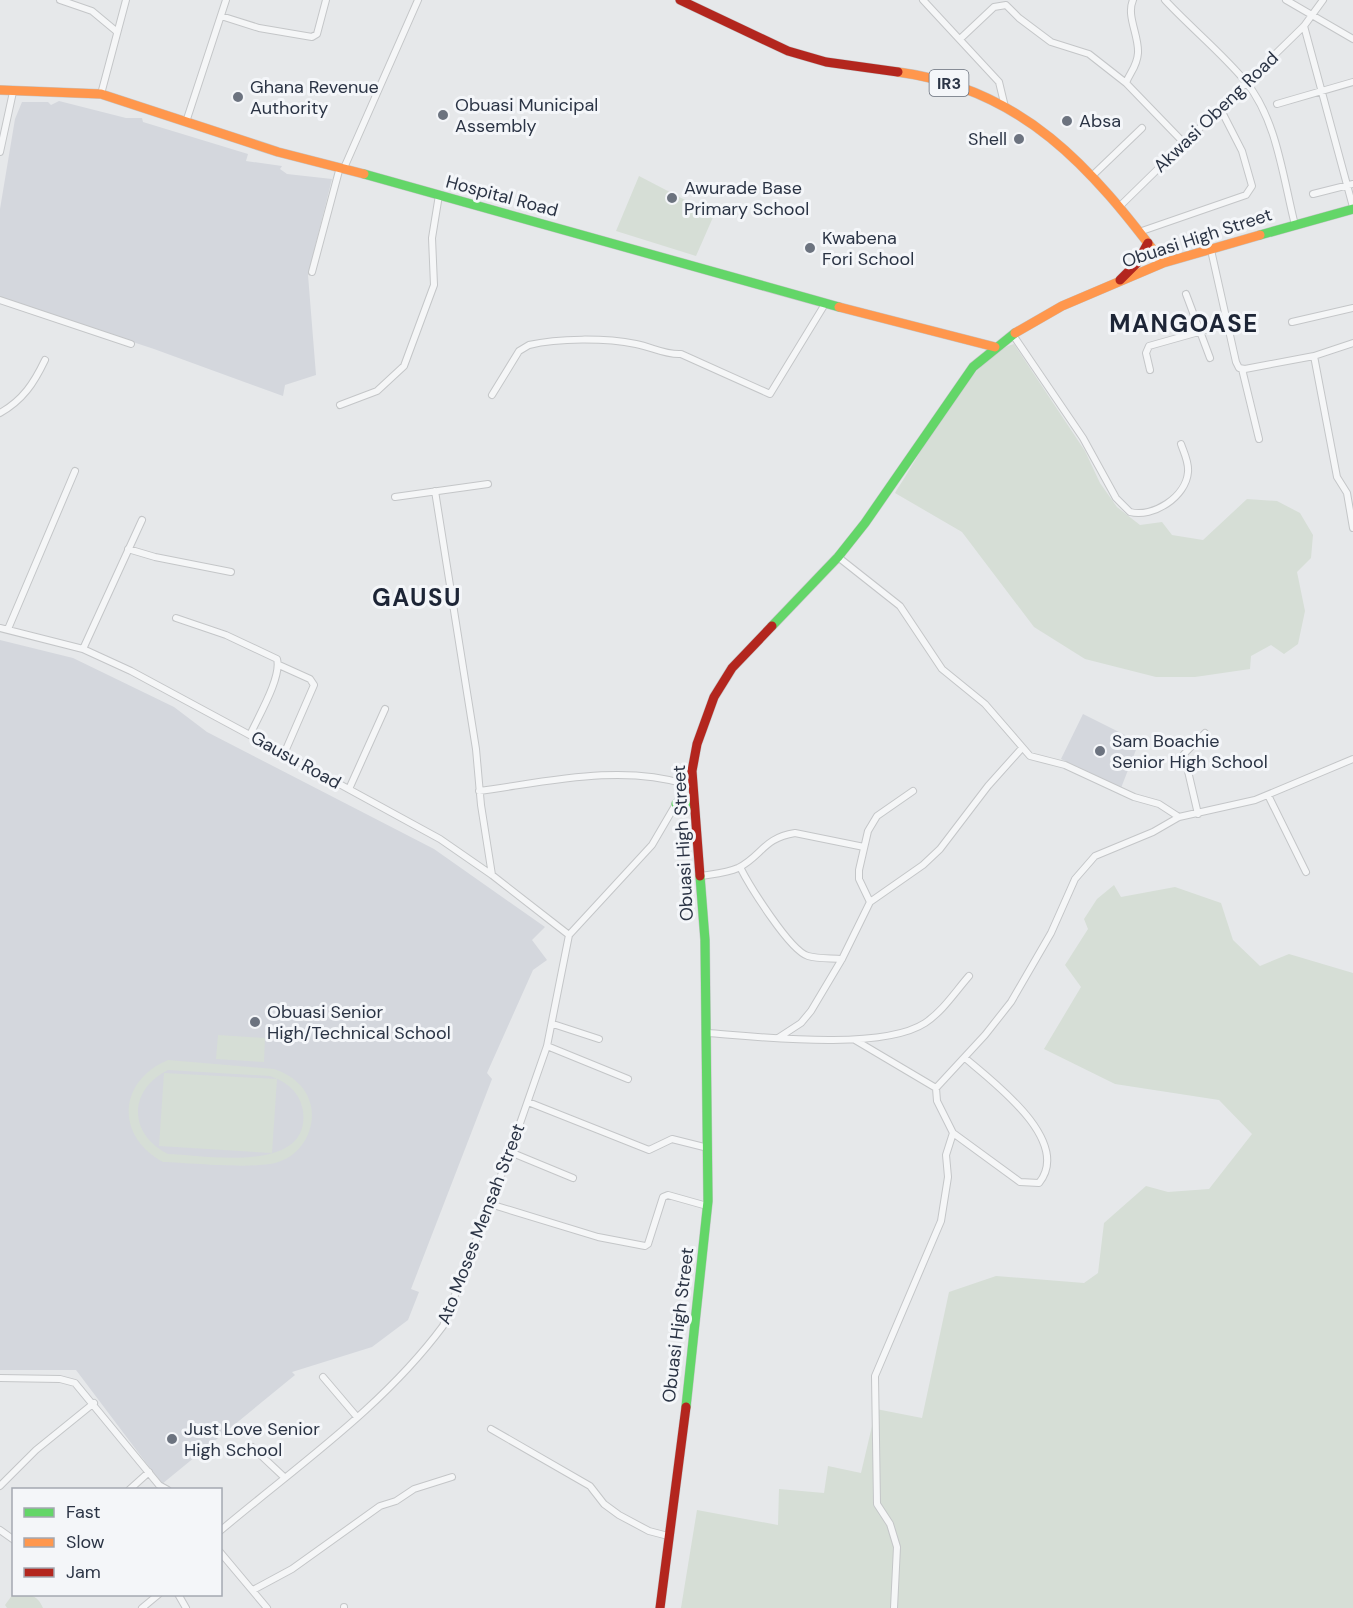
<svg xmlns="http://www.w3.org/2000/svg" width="1353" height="1608" font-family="'DM Sans',sans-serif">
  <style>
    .built { fill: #d4d7dd }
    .green { fill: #d6ded6; fill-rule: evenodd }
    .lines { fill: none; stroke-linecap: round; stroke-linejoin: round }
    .street-casing { stroke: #c4c6c8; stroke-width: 8 }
    .fast-casing { stroke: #c4c6c8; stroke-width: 10 }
    .slow-casing { stroke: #c4c6c8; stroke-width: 10 }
    .jam-casing { stroke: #c4c6c8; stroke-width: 10 }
    .street { stroke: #f5f6f7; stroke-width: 6 }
    .fast { stroke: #63d668; stroke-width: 9 }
    .slow { stroke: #ff974d; stroke-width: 9 }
    .jam { stroke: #b3261e; stroke-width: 9 }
    .poi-dot { fill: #6c737f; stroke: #f4f6f9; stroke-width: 2 }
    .labels { text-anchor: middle; stroke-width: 6; stroke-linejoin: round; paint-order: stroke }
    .shield { fill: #f4f6f9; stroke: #676e7b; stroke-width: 1.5 }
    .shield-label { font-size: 16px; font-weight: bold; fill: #2b3445 }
    .poi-label { font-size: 18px; fill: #2b3445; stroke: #f4f6f9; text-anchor: start }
    .street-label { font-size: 18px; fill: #2b3445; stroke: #f4f6f9 }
    .district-label { font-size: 24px; font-weight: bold; letter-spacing: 1.5px; fill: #1d2536; stroke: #f4f6f9 }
  </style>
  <rect width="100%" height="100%" fill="#e6e8ea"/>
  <!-- built -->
  <path class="built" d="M59,101l67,17h16l1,4 105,32 -2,7 36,5 -2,3 7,5 45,5 -24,96 8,100 -31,10 -2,11 -129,-47 -154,-51v-89l15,-90 7,-17h26l3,3z
    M0,640l73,18 101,49 33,25 227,117 111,78 -13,13 15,20 -14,10 -46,103 5,6 -81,210 8,3 -11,28 -36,27 -80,25 3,3 -133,109 -86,-114h-76z
    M1083,714l56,28 -18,46 -60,-29z"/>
  <!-- green -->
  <path class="green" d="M639,176l75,39 -18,41 -80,-25z
    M1014,344l71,107 15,32 17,24 23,18 22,-3 10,13 31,5 44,-41 30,2 23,12 13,22 -2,23 -14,14 8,39 -7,33 -14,10 -13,-9 -20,11 -1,13 -55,8h-39l-71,-18 -51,-32 -72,-95 -67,-39c25,-37 76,-138 119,-149z
    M1114,885l7,12 54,-10 46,16 12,37 27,26 29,-12 64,19v635h-672l16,-98 81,15 1,-36 45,4 4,-27 33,7 15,-64 46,9 27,-126 47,-16 88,7 14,-10 6,-50 42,-37 22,6 41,-3 43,-55 -33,-34 -104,-16 -71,-35 37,-62 -16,-22 23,-36 -4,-10 13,-20z
    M218,1035l47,3 -1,24 -48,-3z
    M168,1060l106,9c18,6 33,18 37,37 5,25 -11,51 -36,57 -26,6 -83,0 -112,-1 -48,-26 -45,-81 5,-102zM168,1070l102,6c17,6 30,16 33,35 8,64 -99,44 -135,43 -40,-20 -40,-64 0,-84z
    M164,1073l113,6 -5,74 -113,-7z
    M13,1594c15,1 24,-1 30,14h-36l-2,-3z"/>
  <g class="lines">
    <!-- street casing -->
    <g class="street-casing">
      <path id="street" d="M60,0l32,11 24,20
        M923,0l76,82 6,25
        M1133,0c-7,16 6,35 5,53 -1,14 -8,19 -12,30l58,60
        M1165,0c26,28 57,53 81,82 31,38 37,96 49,143
        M1286,0l67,39
        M221,16l38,12 53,9 5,-3 9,-34
        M1304,26l49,181
        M960,39l34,-32 12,-2 13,13 32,24 38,12 37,29
        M101,94l25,-94
        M1277,104l76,-22
        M186,122l40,-122
        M0,152l13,-60
        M344,168l74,-168
        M1092,176l50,-48
        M1313,194l40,-10
        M1119,207l185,-181 19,-26
        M1139,232l107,-37 6,-9 -10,-35 -22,-43
        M1211,250l25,112 3,6 6,1 69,-13 39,-13
        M312,272l28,-105
        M1186,294l24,64
        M0,300l131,44
        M1292,322l61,-14
        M1013,335l70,103 33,60 14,14c23,6 56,-15 58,-40 1,-10 -4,-19 -7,-28
        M1314,356l23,121 10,16 6,35
        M1242,369l17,70
        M1150,370l-4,-17 3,-7 78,-22
        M492,395l27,-44 10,-6c29,-7 77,-7 107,-1 16,3 29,11 45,10l89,40 55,-90
        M340,405l37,-14 27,-25 30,-81 -2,-47 7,-43
        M0,413c23,-13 34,-30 45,-53
        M435,491l41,258 5,56 11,70
        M395,497l93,-13
        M128,549l27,8 76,15
        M838,557l62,49 42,63 43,35 45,52 35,9 69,32 25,7 20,13
        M176,618l50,17 51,24c5,18 -19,58 -27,76
        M0,628l83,21 48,22 115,62 194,106 52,36 77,60
        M8,629l67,-158
        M83,649l59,-129
        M279,665l31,14 4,6 -30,69
        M349,789l36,-80
        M479,791c67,-9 141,-27 206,-7
        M1268,795l38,77
        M1198,814l-14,-60 21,-21
        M740,867c9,18 50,84 68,89 10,3 23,2 34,3
        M701,876c12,-2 26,-3 37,-8 24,-12 25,-30 57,-35l69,14
        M870,902l-11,-23v-9l9,-39 9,-15 36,-25
        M569,935l83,-90 24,-41 16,-33
        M553,1024l46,15
        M708,1033c52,4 174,18 217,-10 18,-12 30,-31 44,-47
        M778,1038l23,-15 10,-12 31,-52 28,-57 53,-37 17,-16 48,-63 34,-38
        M855,1040l81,48 1,13 16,32 -7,22 2,22 -7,44 -66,155 2,128 13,20 7,23 -3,61
        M547,1046l81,33
        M936,1088l49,-53 26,-33 40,-69 24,-54 20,-23 58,-24 26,-15 76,-17 98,-41
        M528,1102l121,48 23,-11 36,9
        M953,1133l67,49 19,1c34,-42 -47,-102 -74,-125
        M510,1152l63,26
        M490,1204l108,33 47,9 3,-2 15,-47 5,-2 39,11
        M323,1377l34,40
        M0,1378l60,1 15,4 84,102 9,5
        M491,1429l99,57 14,18 15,11 30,16 19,5
        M252,1447l32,30
        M0,1486l36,-36 58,-47
        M129,1490l20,-18
        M0,1530l14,10
        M220,1531c77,-65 163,-124 223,-205l67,-174 37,-106 22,-111
        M220,1552l47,56
        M253,1590l39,-21 88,-63 16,-5 18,-12 38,-12
        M178,1594l8,14
        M142,1608l17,-14
        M344,1608v-1"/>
    </g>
    <!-- fast casing -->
    <g class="fast-casing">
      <path id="fast" d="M364,174l475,133
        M1260,235l93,-26
        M772,626l66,-69 27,-34 108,-156 42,-34
        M676,804l18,2
        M686,1407l22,-206 -3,-261 -5,-64"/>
    </g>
    <!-- slow casing -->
    <g class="slow-casing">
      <path id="slow" d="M898,72c125,17 193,95 265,191l97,-28
        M0,90l101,4 177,58 86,22
        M839,307l156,40
        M1015,333l47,-27 101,-43"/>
    </g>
    <!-- jam casing -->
    <g class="jam-casing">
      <path id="jam" d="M680,0l108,51 38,11 72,10
        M1120,280l17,-17 11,-20
        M700,876l-8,-105 5,-27 17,-47 18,-29 40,-42
        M660,1608l26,-201"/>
    </g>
    <!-- street -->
    <use href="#street" class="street"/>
    <!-- fast -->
    <use href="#fast" class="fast"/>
    <!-- slow -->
    <use href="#slow" class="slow"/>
    <!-- jam -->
    <use href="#jam" class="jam"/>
  </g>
  <!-- markers -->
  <g class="poi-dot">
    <circle cx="238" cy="97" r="6"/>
    <circle cx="443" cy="115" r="6"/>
    <circle cx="1067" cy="121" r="6"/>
    <circle cx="1019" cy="139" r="6"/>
    <circle cx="672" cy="198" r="6"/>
    <circle cx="810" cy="248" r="6"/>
    <circle cx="1100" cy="751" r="6"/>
    <circle cx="255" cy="1022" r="6"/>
    <circle cx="172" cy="1439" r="6"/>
  </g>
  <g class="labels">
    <!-- shield labels -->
    <rect class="shield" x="929.5" y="70" width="39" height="26" rx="4.5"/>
    <g class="shield-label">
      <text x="949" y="89">IR3</text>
    </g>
    <!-- poi labels -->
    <g class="poi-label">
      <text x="250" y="93">Ghana Revenue<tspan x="250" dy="21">Authority</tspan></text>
      <text x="455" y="111">Obuasi Municipal<tspan x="455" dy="21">Assembly</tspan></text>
      <text x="1079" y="127">Absa</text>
      <text x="1007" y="145" text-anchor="end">Shell</text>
      <text x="684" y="194">Awurade Base<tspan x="684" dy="21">Primary School</tspan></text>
      <text x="822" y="244">Kwabena<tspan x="822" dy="21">Fori School</tspan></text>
      <text x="1112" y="747">Sam Boachie<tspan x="1112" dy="21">Senior High School</tspan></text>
      <text x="267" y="1018">Obuasi Senior<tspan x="267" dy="21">High/Technical School</tspan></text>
      <text x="184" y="1435">Just Love Senior<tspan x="184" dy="21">High School</tspan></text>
    </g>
    <!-- street labels -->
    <g class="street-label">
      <text transform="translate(1216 112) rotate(-44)" y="6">Akwasi Obeng Road</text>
      <text transform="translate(502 196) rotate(15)" y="6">Hospital Road</text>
      <text transform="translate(1197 238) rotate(-18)" y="6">Obuasi High Street</text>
      <text transform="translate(296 760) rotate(29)" y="6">Gausu Road</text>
      <text transform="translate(683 843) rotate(-93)" y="6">Obuasi High Street</text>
      <text transform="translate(481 1224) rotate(-69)" y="6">Ato Moses Mensah Street</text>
      <text transform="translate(678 1325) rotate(-83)" y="6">Obuasi High Street</text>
    </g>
    <!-- district labels -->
    <g class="district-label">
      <text x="1184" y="332">MANGOASE</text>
      <text x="417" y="606">GAUSU</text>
    </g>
  </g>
  <!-- legend -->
  <rect x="12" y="1488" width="210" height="108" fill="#f4f6f9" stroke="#a4a8b1" stroke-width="1.5"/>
  <rect x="24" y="1508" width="30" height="9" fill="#63d668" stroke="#a4a8b1" stroke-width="1.5"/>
  <text x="66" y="1518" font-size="18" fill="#2b3445">Fast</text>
  <rect x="24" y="1538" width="30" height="9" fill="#ff974d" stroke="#a4a8b1" stroke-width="1.5"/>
  <text x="66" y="1548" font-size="18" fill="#2b3445">Slow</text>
  <rect x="24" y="1568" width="30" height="9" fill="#b3261e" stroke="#a4a8b1" stroke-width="1.5"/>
  <text x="66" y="1578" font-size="18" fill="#2b3445">Jam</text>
</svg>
